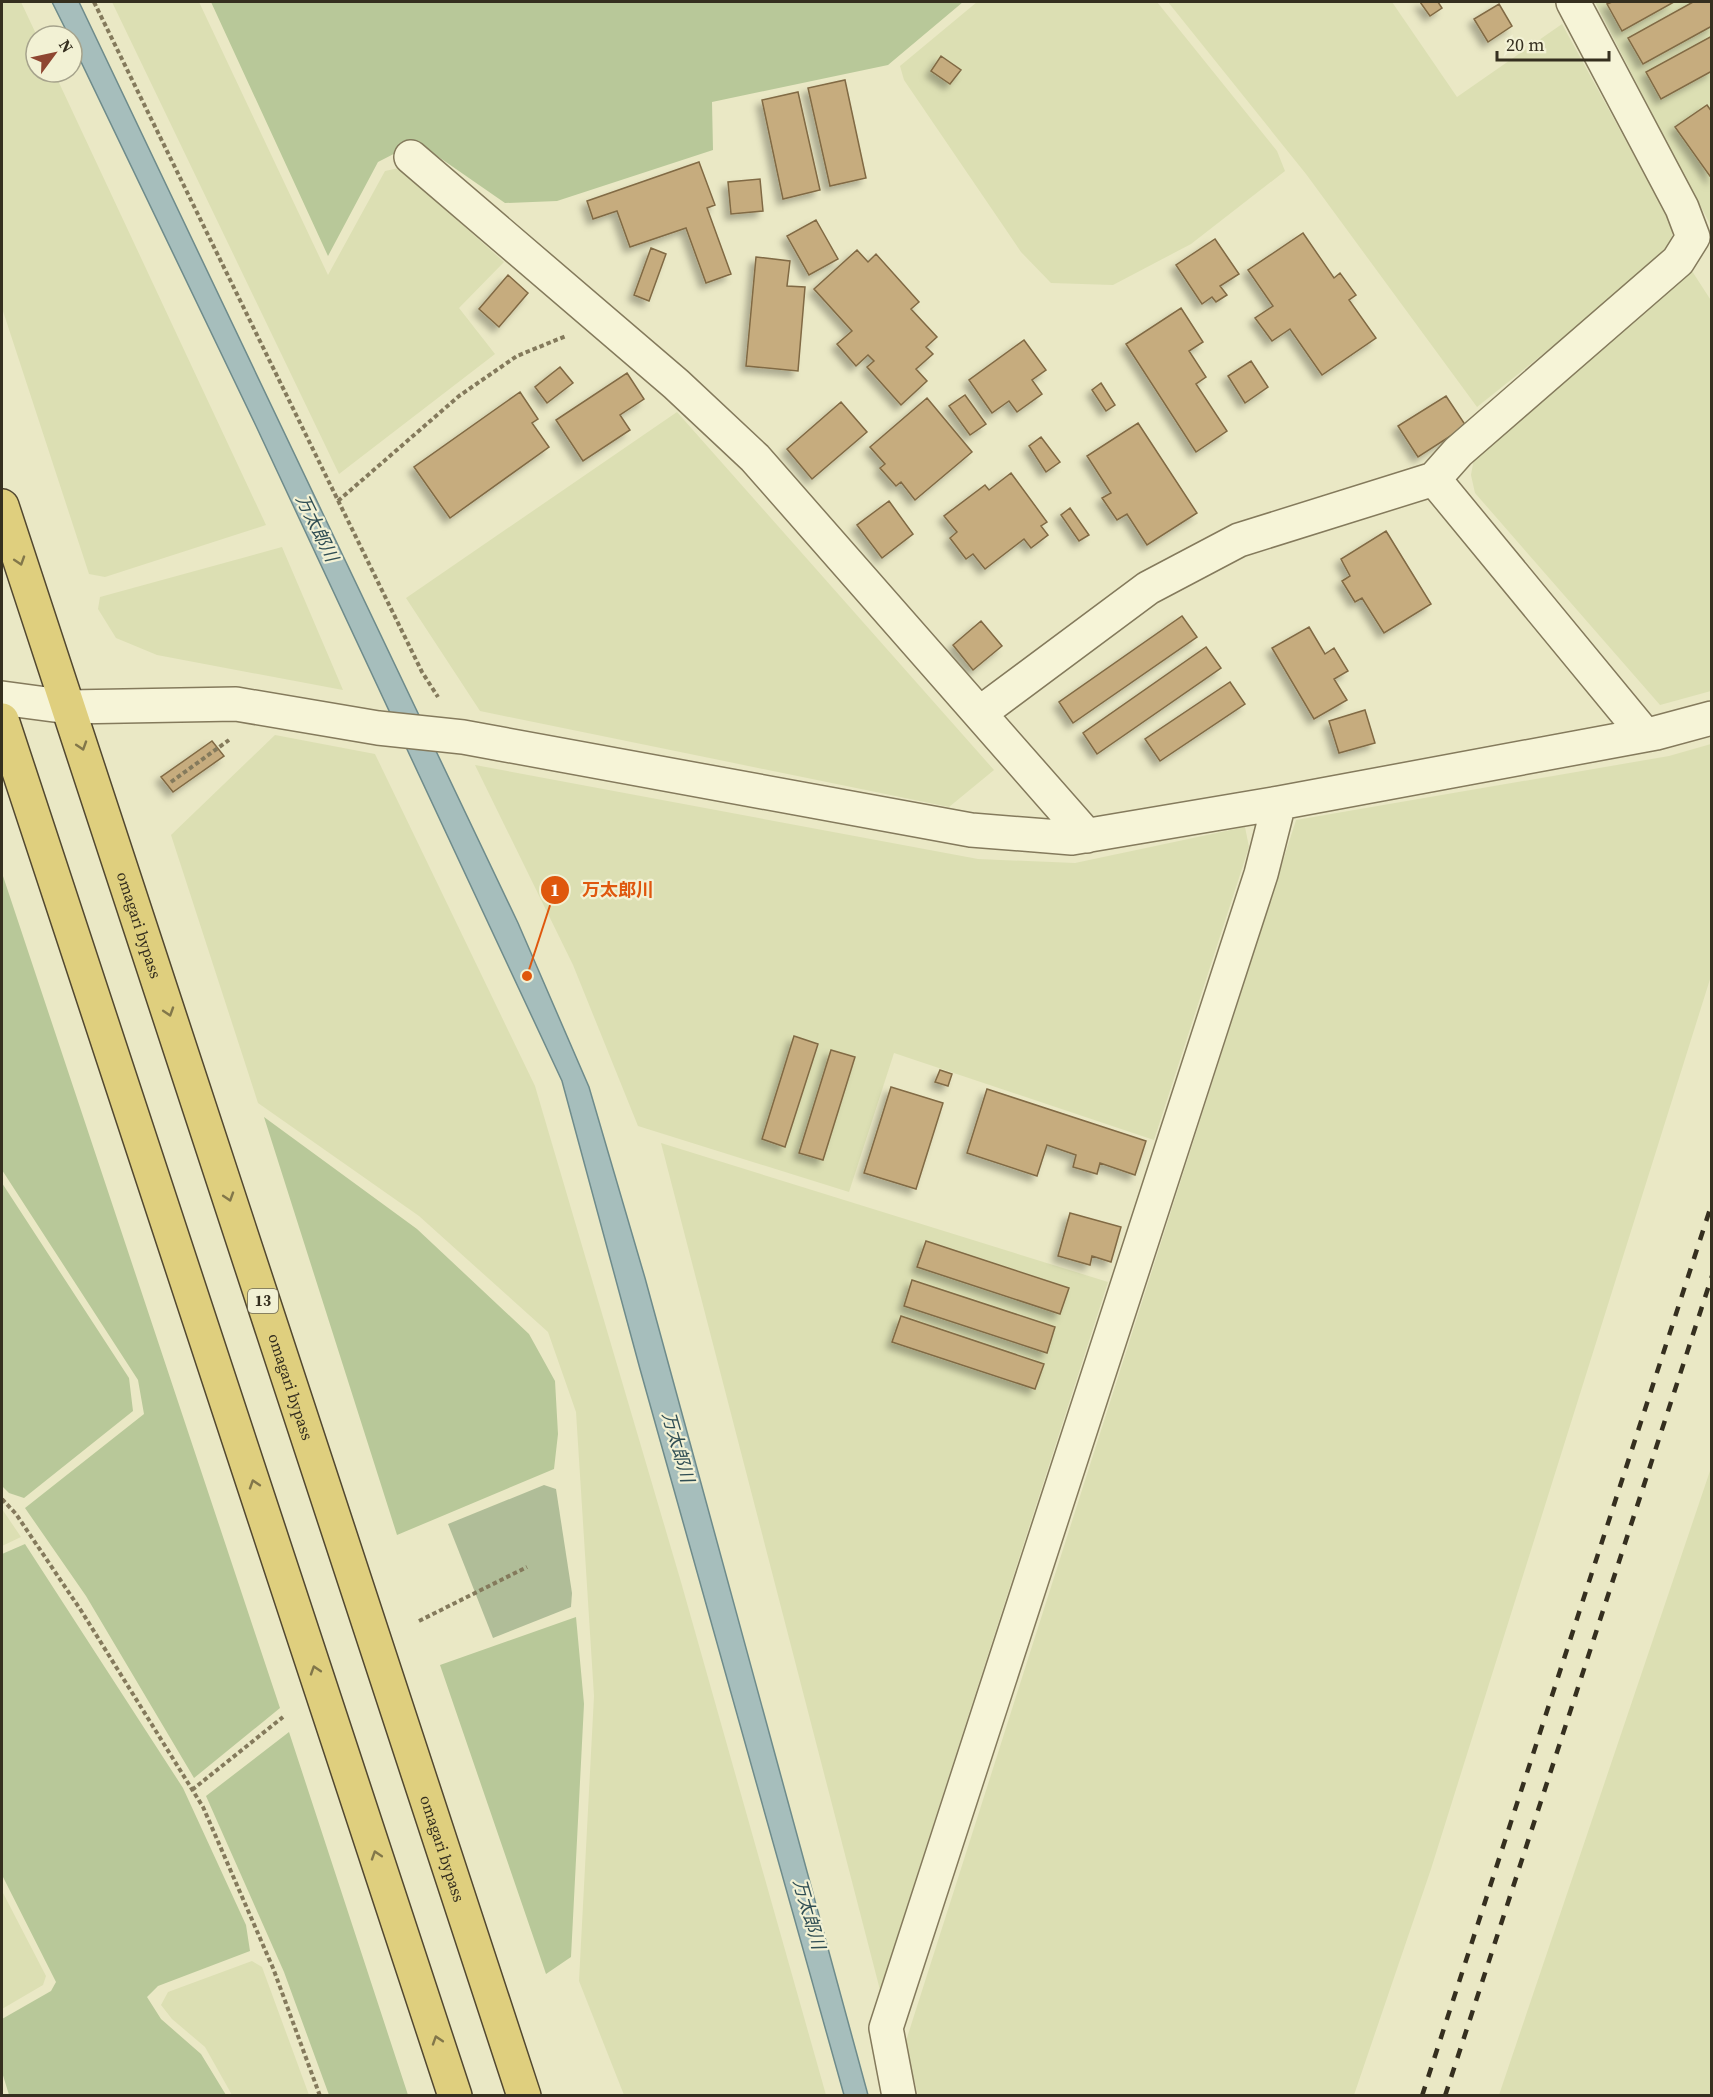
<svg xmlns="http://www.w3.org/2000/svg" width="1713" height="2097" font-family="'Source Serif 4','Noto Sans JP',serif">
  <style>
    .farmland { fill: #dcdfb3 }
    .green { fill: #b8c899 }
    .cemetery { fill: #b0bd98 }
    .water { fill: #a6bebc; stroke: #6e8b8b; stroke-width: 1.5 }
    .building { fill: #c6ac7e; stroke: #816a44; stroke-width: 1.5; filter: url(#shadow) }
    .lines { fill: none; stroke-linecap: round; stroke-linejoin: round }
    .minor-casing { stroke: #847a5c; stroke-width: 36 }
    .trunk-casing { stroke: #524830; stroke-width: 36 }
    .path { stroke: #847a5c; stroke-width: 4; stroke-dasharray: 4.5 3; stroke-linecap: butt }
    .minor { stroke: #f6f4d7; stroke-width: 33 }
    .trunk { stroke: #dfcf7e; stroke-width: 33 }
    .rail { stroke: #352f1f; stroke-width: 4.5; stroke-dasharray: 10 10; stroke-linecap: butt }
    .oneway { stroke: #82774a }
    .labels { text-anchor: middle; stroke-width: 4.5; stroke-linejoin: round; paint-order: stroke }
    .shield { fill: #f2f1d4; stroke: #6e6955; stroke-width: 1.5 }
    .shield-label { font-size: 15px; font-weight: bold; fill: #352f1f }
    .street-label { font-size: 16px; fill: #352f1f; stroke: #f2f1d4 }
    .water-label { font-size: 18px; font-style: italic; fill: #304e54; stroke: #f2f1d4 }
    .leader { fill: none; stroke: #df570d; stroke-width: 2 }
    .callout-dot { fill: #df570d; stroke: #f2f1d4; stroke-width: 2 }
    .mark-label { font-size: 18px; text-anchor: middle; font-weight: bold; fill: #fff }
    .callout-label { font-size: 18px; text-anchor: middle; font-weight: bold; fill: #df570d; stroke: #f2f1d4; stroke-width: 4.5; stroke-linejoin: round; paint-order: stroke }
  </style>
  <defs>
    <filter id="shadow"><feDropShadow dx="-5.5" dy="5.5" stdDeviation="3" flood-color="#0004"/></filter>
  </defs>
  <rect width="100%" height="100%" fill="#eae8c5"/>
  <!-- farmland -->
  <path class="farmland" d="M2,2h19l16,34 -1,36h18l212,453 -161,52 -16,-3 -87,-266z
    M112,2h87l129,273 57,-104 14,-3 105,94 -45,46 36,46 -156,120z
    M977,2h180l120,149 8,20 -94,73 -78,41 -62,-2 -30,-31 -117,-172 -4,-14z
    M1168,2h224l65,95 105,-73 111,203 -3,25 -193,155 -171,-233z
    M1595,2h116v224l-50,-95z
    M1692,271l20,31 -1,389 -51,14 -185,-212 -4,-18 4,-22z
    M677,412l317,358 -45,37 -469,-96 -74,-113z
    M282,547l61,143 -186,-35 -41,-17 -18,-29 2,-12z
    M275,735l100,19 160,332 146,496 145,513h-202l-45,-114 15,-285 -18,-284 -28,-80 -129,-116 -161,-113 -87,-268z
    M1711,744v232l-280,893 -77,226h-436l-13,-51 391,-1224 373,-64z
    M475,765l503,94 97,4 170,-36 4,20 -95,293 -260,-87 -45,139 -211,-66 -65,-161z
    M661,1143l447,139 -228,708z
    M1711,1468v627h-212z
    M2,1509l19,28 -19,9z
    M2,1891l44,85 -3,9 -41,24z
    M252,1961l10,6 47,128h-77l-27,-48 -33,-28 -11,-14 7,-13z"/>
  <!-- green -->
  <path class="green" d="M211,2h752l-75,63 -176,37 1,48 -156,51 -52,2 -88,-61 -39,20 -50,94z
    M2,873l278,835 -86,70 -108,-182 -61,-88 119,-94 -6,-34 -136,-210z
    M264,1117l153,112 112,105 26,47 3,53 -4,35 -157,66z
    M2,1183l127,195 4,33 -109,87 -15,-5 -7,-7z
    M25,1544l158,244 63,137 4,26 -92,35 -11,11 14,22 40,35 25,41h-217l-7,-23v-53l49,-28 5,-9 -54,-107v-321z
    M576,1617l8,87 -13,253 -25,17 -106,-309z
    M289,1732l119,363h-79l-45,-123 -78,-176z"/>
  <!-- cemetery -->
  <path class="cemetery" d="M544,1485l12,4 16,104 -1,14 -78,31 -45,-114z"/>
  <!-- water -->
  <path class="water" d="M52,2h27l439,921 71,164 56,191 223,817h-24l-204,-726 -78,-288 -306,-655 -184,-383v-7h-3z"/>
  <!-- building -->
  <path class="building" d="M1420,2h18l4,6 -12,8z
    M1612,2h62l-52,29 -15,-27z
    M1693,2h19v24l-69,38 -15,-26z
    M1499,4l13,22 -24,16 -14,-23z
    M1712,36v35l-51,28 -15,-27z
    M941,56l20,14 -11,14 -19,-13z
    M845,80l21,98 -36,8 -22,-98z
    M798,92l22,98 -37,9 -21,-99z
    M1707,105l5,7v67l-37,-52z
    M699,162l16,43 -8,3 24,66 -25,9 -20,-55 -56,19 -13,-36 -24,8 -6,-18z
    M760,179l3,32 -32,3 -3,-32z
    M816,220l22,39 -29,16 -22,-39z
    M1303,233l31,45 6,-5 16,22 -7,5 27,38 -54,37 -32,-46 -18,12 -17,-23 18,-12 -25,-36z
    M1215,239l24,35 -19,12 7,9 -11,7 -4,-5 -10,7 -26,-39z
    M651,248l15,6 -17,47 -15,-6z
    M857,250l11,12 8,-8 43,48 -8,7 26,28 -11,10 7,7 -17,15 11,12 -26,24 -34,-38 7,-6 -6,-6 -12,11 -19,-22 15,-13 -38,-42z
    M756,257l34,4 -3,25 18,1 -7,84 -52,-5z
    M508,275l20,18 -29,34 -20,-18z
    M1181,308l22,34 -14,9 17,26 -10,7 31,47 -31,21 -70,-108z
    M1024,340l22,30 -14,10 10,14 -25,18 -8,-11 -17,12 -23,-33z
    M1251,361l17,26 -23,16 -17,-27z
    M560,367l13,16 -26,20 -12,-16z
    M627,373l17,26 -24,16 10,15 -47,31 -27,-41z
    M1101,383l14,22 -9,6 -14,-21z
    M520,392l18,27 -6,4 17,24 -99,71 -36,-51z
    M965,395l21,29 -16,11 -21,-29z
    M1446,396l20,30 -48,31 -20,-31z
    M927,398l45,54 -57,48 -14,-18 -5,4 -16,-18 5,-4 -15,-17z
    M841,402l26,30 -55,47 -25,-30z
    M1138,423l59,90 -50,32 -20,-31 -10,6 -15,-22 9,-5 -24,-37z
    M1041,437l19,25 -14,10 -17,-26z
    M1011,473l36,49 -6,4 7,9 -17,13 -7,-9 -39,30 -12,-15 -7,5 -16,-21 7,-6 -13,-16 41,-31 4,5z
    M889,501l24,33 -31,24 -25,-33z
    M1070,508l19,27 -10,6 -18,-26z
    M1386,531l45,73 -47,29 -22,-35 -7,4 -13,-21 8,-5 -9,-17z
    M1182,616l15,21 -124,86 -14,-21z
    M981,621l21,25 -29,24 -20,-25z
    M1309,627l16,27 9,-6 14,23 -14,8 13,21 -33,19 -42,-71z
    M1206,647l15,21 -124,86 -14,-21z
    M1230,682l15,22 -85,57 -15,-22z
    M1365,710l10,33 -36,10 -10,-32z
    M212,741l12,15 -51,36 -12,-15z
    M794,1036l24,8 -33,103 -23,-8z
    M831,1050l24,7 -32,103 -24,-7z
    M940,1070l12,4 -4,12 -13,-4z
    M891,1087l52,16 -27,86 -52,-16z
    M987,1089l159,52 -11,34 -35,-12 -3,11 -24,-7 3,-12 -29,-10 -10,31 -70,-23z
    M1070,1213l51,14 -10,35 -19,-6 -2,9 -32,-9z
    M926,1241l143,47 -9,26 -143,-47z
    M912,1280l143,47 -8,26 -143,-47z
    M901,1316l143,48 -9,25 -143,-47z"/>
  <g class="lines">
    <!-- minor casing -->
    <g class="minor-casing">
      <path id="minor" d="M411,157l265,227 79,74 332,378
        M1434,479l24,-27 220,-191 15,-24 -11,-29 -109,-206
        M2,698l67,9 167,-3 142,24 85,9 508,93 101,8 207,-35 377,-70 56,-15
        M980,713l168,-125 91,-48 195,-61 211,256
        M899,2096l-13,-68 375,-1154 18,-71"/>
    </g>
    <!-- trunk casing -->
    <g class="trunk-casing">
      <g id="trunk">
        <path id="s1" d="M2,506l522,1590"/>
        <path d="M2,720l453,1376"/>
      </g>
    </g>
    <!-- path -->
    <path class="path" d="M94,2l328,670 16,25
      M338,501l121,-105 58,-40 49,-20
      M171,782l58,-42
      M2,1499l14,15 66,98 121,195 70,161 47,128
      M419,1621l108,-54
      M192,1790l91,-73"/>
    <!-- minor -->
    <use href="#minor" class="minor"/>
    <!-- trunk -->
    <use href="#trunk" class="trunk"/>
    <!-- rail -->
    <path class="rail" d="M1422,2096l290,-893
      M1445,2096l267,-820"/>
  </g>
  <!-- one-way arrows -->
  <defs><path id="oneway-chevron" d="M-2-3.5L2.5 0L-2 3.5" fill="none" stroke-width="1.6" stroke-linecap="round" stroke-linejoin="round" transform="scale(1.5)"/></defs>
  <g class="oneway">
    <use href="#oneway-chevron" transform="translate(20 561) rotate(72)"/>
    <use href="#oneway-chevron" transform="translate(82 746) rotate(72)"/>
    <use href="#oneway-chevron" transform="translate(169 1012) rotate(72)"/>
    <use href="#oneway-chevron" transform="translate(229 1197) rotate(72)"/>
    <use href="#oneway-chevron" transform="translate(254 1484) rotate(-108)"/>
    <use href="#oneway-chevron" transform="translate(315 1670) rotate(-108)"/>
    <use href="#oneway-chevron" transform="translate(376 1855) rotate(-108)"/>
    <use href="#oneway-chevron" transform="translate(437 2040) rotate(-108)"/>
  </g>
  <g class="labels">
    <!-- shield labels -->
    <rect class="shield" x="248" y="1289" width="30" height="24" rx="4.5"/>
    <g class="shield-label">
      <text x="263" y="1306">13</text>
    </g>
    <!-- street labels -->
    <g class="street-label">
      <text dy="6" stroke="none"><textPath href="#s1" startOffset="441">omagari bypass</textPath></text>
      <text dy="6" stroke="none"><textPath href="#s1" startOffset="927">omagari bypass</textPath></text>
      <text dy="6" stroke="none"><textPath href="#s1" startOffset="1413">omagari bypass</textPath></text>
    </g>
    <!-- water labels -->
    <g class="water-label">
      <text transform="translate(317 528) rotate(64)" y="6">万太郎川</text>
      <text transform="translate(678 1447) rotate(74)" y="6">万太郎川</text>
      <text transform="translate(809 1914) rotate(74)" y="6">万太郎川</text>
    </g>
  </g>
  <!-- callouts -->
  <path class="leader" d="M527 976L555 890"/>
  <g class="callout-dot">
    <circle cx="527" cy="976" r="6"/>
    <circle cx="555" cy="890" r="15"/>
  </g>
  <g class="mark-label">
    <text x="555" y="896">1</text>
  </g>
  <g class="callout-label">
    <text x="618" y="896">万太郎川</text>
  </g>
  <!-- border -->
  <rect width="1713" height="2097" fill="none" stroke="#352f1f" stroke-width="6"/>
  <!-- north arrow -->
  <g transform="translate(54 54) rotate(57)"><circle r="28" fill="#f2f1d4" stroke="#a6a38c" stroke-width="1.5"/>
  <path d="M0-4.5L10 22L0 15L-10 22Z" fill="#8e4631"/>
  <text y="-9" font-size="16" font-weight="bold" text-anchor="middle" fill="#352f1f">N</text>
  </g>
  <!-- scale -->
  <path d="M1497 51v9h112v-9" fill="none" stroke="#352f1f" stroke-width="3"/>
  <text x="1506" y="51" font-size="18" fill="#352f1f" stroke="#f2f1d4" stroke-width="4.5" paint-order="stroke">20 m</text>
</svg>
